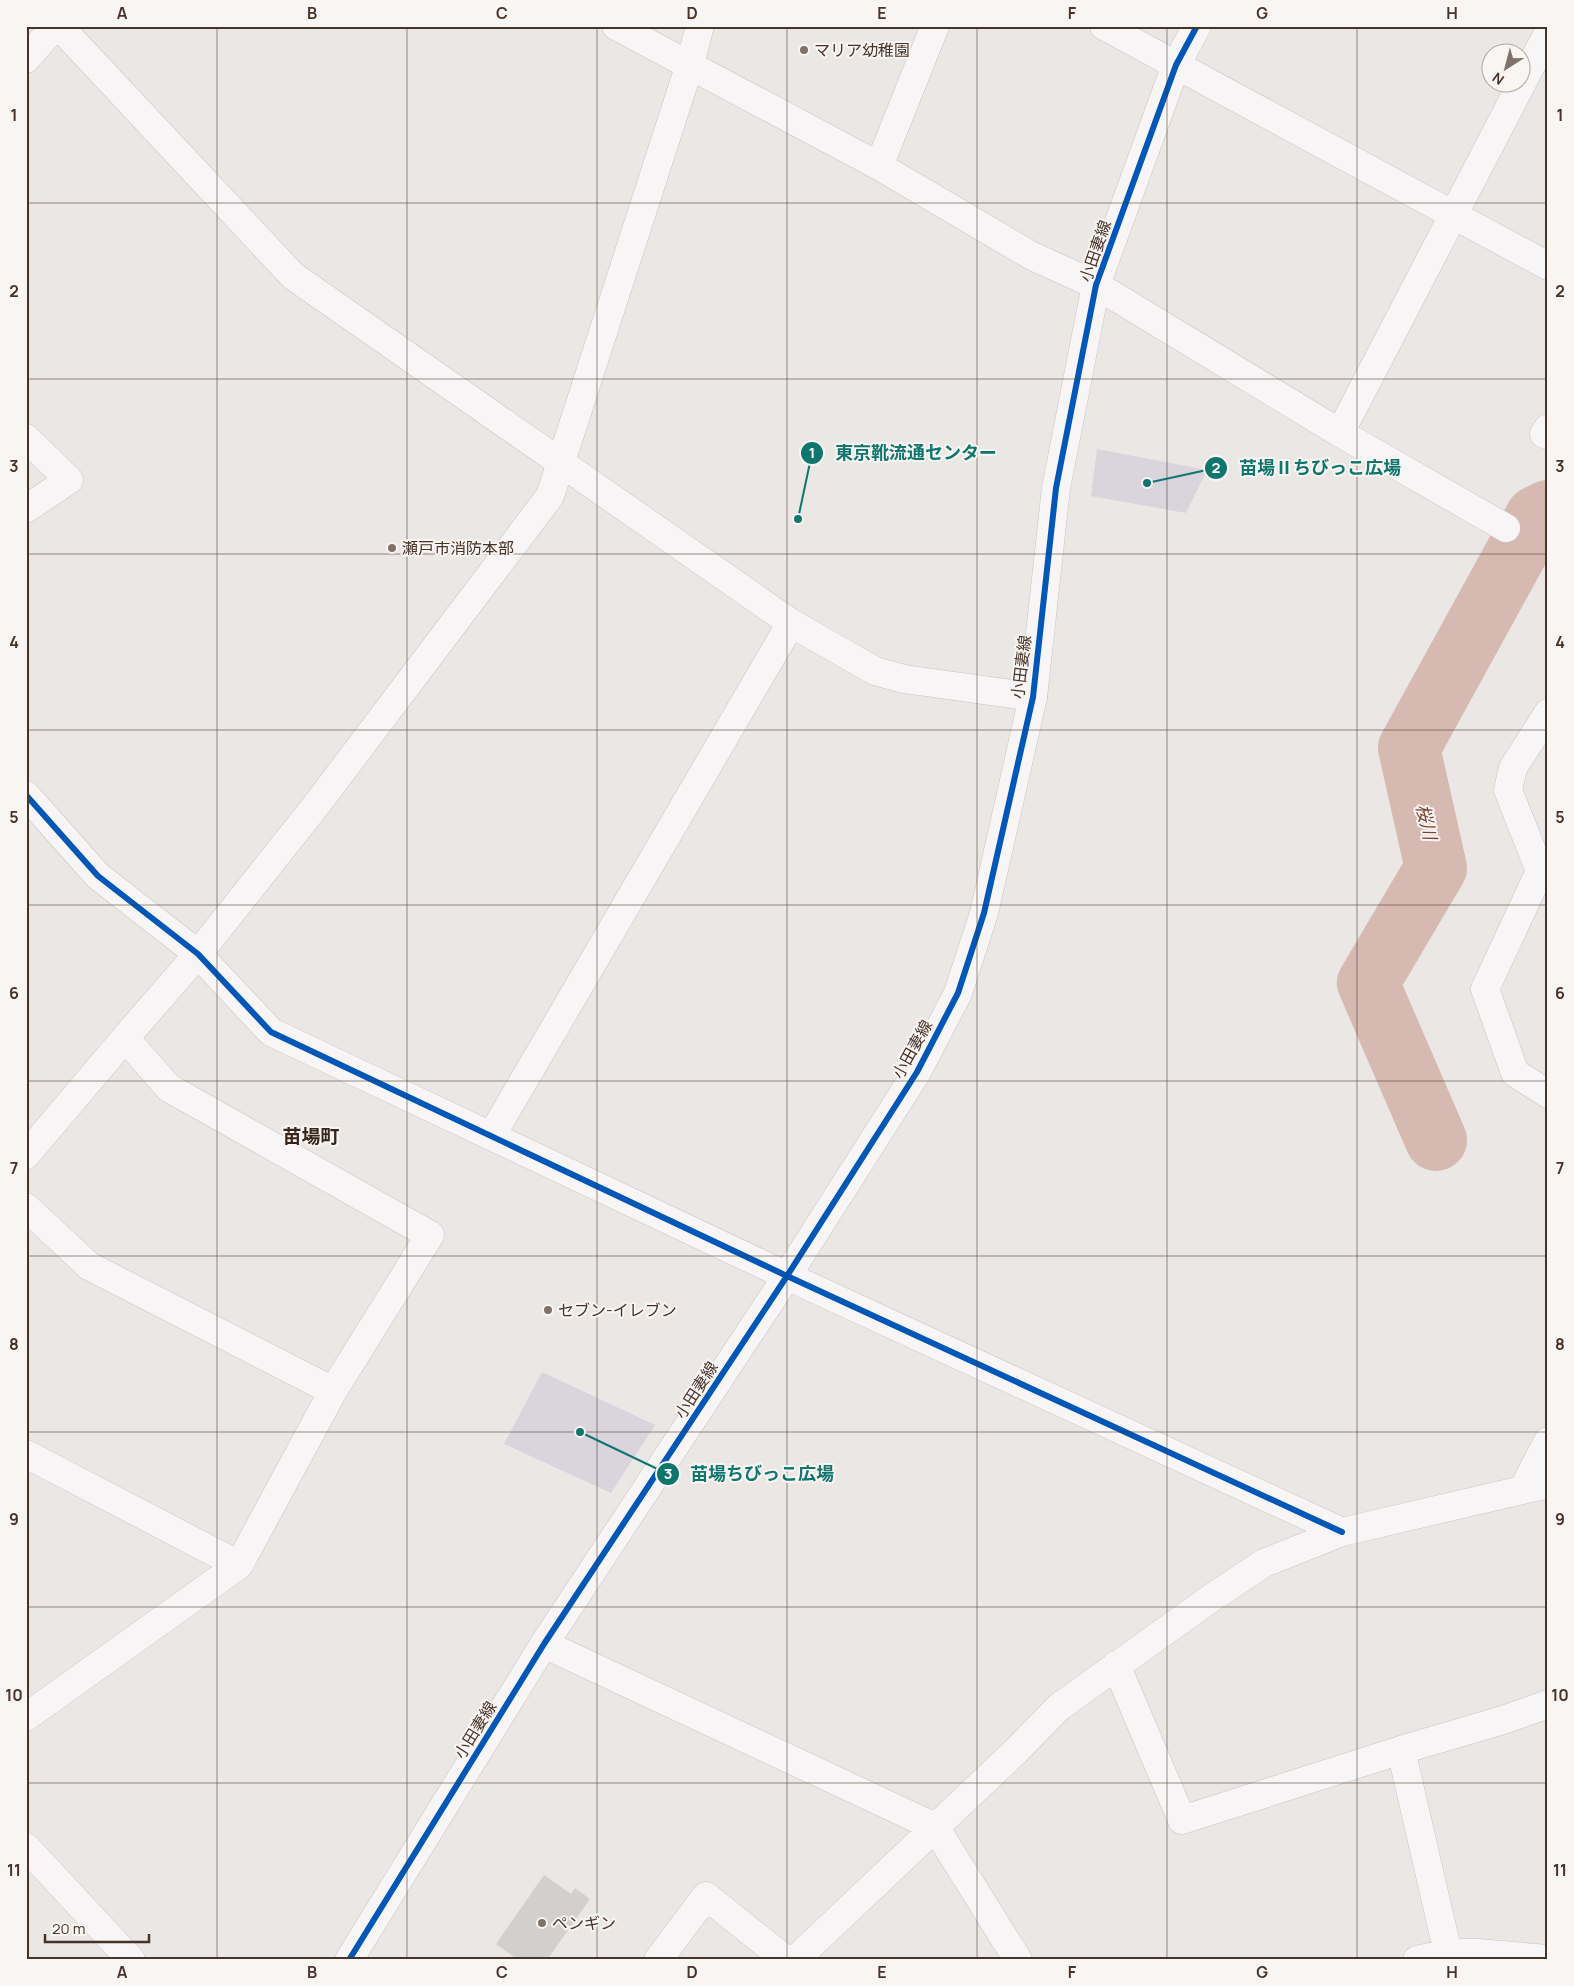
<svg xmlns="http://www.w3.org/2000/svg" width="1574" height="1986" font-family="Manrope,'Noto Sans JP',sans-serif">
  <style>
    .green { fill: #dad4dd }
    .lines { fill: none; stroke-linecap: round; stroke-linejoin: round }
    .river { stroke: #d6bab2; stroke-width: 62 }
    .building { fill: #d3cfce }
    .minor-casing { stroke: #c8c5c3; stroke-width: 29 }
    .tertiary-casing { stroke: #c8c5c3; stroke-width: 29 }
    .minor { stroke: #f7f5f5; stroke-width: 28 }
    .tertiary { stroke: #f7f5f5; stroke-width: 28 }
    .cycleway-casing { stroke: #f9f5f3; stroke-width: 9 }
    .cycleway { stroke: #0057b8; stroke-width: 6 }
    .grid { fill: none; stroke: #463329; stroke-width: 1; stroke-opacity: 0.55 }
    .poi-dot { fill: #7f726b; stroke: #f9f5f3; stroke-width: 2 }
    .labels { text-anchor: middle; stroke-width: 4; stroke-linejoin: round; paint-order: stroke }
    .poi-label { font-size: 16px; fill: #463329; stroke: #f9f5f3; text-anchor: start }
    .street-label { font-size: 16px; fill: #463329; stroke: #f9f5f3 }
    .water-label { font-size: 18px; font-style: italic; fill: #7e4330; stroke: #f9f5f3 }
    .quarter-label { font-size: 19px; font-weight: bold; fill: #37251b; stroke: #f9f5f3 }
    .leader { fill: none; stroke: #0f766e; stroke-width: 2 }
    .callout-dot { fill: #0f766e; stroke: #f9f5f3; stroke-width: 2 }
    .mark-label { font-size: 15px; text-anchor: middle; font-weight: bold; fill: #fff }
    .callout-label { font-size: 18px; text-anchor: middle; font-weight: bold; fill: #0f766e; stroke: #f9f5f3; stroke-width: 4; stroke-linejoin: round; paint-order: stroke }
    .neatline { fill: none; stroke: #463329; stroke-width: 2 }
    .grid-label { font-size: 16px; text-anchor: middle; font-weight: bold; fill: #463329 }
  </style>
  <rect width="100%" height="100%" fill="#eae7e5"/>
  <!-- green -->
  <path class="green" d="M1097,449l110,21 -21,43 -95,-17z
    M542,1372l113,53 -44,68 -107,-49z"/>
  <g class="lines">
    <!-- river -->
    <path class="river" d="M1436,1140l-68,-157 68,-115 -27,-120 127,-231 12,-6"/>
  </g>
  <!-- building -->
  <path class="building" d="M544,1875l27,19 4,-6 15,11 -43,61h-29l-22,-16z"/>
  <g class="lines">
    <!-- minor casing -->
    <g class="minor-casing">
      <path id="minor" d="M59,26l234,250 498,347 84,48 29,8 129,18
        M616,26l263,140 153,90 64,29 244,148 166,95
        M1104,26l444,240
        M879,166l56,-140
        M1340,433l208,-400
        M1544,434l4,-6
        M26,438l43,42 -43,29
        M1548,713l-35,55 -5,22 32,81 8,5
        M26,795l72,81 100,78 73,78 516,244 555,256
        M1540,871l-55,118 30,84 33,21
        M492,1135l299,-512
        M26,1155l99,-117 73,-84 116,-146 236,-312 140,-432 10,-38
        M26,1207l63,59 244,125
        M26,1454l213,111
        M1523,1489l25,-48
        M544,1644l391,183 83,133
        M1116,1665l66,155 219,-70 47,203 -1,7
        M26,1717l213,-152 94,-174 97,-156 -261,-147 -44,-50
        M1401,1750l102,-30 45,-16
        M26,1847l105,113
        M658,1960l48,-64 80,64
        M795,1960l220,-208 44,-45 151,-108 54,-36 78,-31 206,-48
        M1417,1960l31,-7h30l70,6"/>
    </g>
    <!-- tertiary casing -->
    <g class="tertiary-casing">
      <path id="tertiary" d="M26,59l29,-33
        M349,1960l195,-316 243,-368 130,-204 41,-79 26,-80 49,-216 23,-209 40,-203 80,-220 21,-39"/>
    </g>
    <!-- minor -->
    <use href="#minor" class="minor"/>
    <!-- tertiary -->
    <use href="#tertiary" class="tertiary"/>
    <!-- cycleway casing -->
    <g class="cycleway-casing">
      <path id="cycleway" d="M26,795l72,81 100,78 73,78 516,244 555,256
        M349,1960l195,-316 243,-368 130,-204 41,-79 26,-80 49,-216 23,-209 40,-203 80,-220 21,-39"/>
    </g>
    <!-- cycleway -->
    <use href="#cycleway" class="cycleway"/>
  </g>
  <!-- grid -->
  <path class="grid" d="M217,26v1934M407,26v1934M597,26v1934M787,26v1934M977,26v1934M1167,26v1934M1357,26v1934M26,203h1522M26,379h1522M26,554h1522M26,730h1522M26,905h1522M26,1081h1522M26,1256h1522M26,1432h1522M26,1607h1522M26,1783h1522"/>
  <!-- markers -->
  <g class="poi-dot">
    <circle cx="804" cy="50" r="5"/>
    <circle cx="392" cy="548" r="5"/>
    <circle cx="548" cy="1310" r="5"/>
    <circle cx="542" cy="1923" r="5"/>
  </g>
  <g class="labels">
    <!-- poi labels -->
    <g class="poi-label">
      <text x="814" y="56">マリア幼稚園</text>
      <text x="402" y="554">瀬戸市消防本部</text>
      <text x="558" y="1316">セブン-イレブン</text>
      <text x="552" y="1929">ペンギン</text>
    </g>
    <!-- street labels -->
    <g class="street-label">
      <text transform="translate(1095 251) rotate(-71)" y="6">小田妻線</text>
      <text transform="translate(1021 667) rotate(-83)" y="6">小田妻線</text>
      <text transform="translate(912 1049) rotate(-61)" y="6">小田妻線</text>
      <text transform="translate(696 1390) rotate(-57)" y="6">小田妻線</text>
      <text transform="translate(475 1730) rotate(-58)" y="6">小田妻線</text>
    </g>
    <!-- water labels -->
    <g class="water-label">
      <text transform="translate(1426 822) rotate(77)" y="6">桜川</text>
    </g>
    <!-- quarter labels -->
    <g class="quarter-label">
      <text x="311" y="1143">苗場町</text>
    </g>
  </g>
  <!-- callouts -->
  <path class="leader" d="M798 519L812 453M1147 483L1216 468M580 1432L668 1474"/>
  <g class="callout-dot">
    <circle cx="798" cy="519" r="5"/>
    <circle cx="1147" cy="483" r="5"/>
    <circle cx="580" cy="1432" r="5"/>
    <circle cx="812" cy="453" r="12"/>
    <circle cx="1216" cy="468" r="12"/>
    <circle cx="668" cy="1474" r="12"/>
  </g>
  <g class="mark-label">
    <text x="812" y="458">1</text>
    <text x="1216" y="473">2</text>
    <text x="668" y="1479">3</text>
  </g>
  <g class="callout-label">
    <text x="916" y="459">東京靴流通センター</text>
    <text x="1320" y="474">苗場Ⅱちびっこ広場</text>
    <text x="762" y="1480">苗場ちびっこ広場</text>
  </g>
  <!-- border -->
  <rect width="1574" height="1986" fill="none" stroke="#f9f5f3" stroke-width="55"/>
  <!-- north arrow -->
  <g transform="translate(1506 68) rotate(216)"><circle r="24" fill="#f9f5f3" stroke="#b1a7a2"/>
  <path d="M0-4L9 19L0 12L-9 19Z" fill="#7f726b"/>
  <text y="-8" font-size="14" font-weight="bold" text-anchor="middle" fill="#463329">N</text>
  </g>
  <!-- scale -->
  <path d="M45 1934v8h104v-8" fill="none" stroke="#463329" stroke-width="2.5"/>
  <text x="52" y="1934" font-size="15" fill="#463329" stroke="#f9f5f3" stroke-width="4" paint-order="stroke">20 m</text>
  <rect x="28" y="28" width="1518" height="1930" class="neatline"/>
  <g class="grid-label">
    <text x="122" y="19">A</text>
    <text x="312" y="19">B</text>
    <text x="502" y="19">C</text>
    <text x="692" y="19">D</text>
    <text x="882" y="19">E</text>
    <text x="1072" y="19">F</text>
    <text x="1262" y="19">G</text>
    <text x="1452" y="19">H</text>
    <text x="14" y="121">1</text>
    <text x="1560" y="121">1</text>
    <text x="14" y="297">2</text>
    <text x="1560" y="297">2</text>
    <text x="14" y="472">3</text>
    <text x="1560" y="472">3</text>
    <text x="14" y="648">4</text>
    <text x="1560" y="648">4</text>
    <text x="14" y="823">5</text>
    <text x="1560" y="823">5</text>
    <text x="14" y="999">6</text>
    <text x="1560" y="999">6</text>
    <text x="14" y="1174">7</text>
    <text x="1560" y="1174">7</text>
    <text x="14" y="1350">8</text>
    <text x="1560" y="1350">8</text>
    <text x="14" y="1525">9</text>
    <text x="1560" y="1525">9</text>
    <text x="14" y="1701">10</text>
    <text x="1560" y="1701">10</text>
    <text x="14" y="1876">11</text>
    <text x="1560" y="1876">11</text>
    <text x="122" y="1978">A</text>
    <text x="312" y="1978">B</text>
    <text x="502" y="1978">C</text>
    <text x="692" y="1978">D</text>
    <text x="882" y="1978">E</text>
    <text x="1072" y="1978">F</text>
    <text x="1262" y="1978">G</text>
    <text x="1452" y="1978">H</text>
  </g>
</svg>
